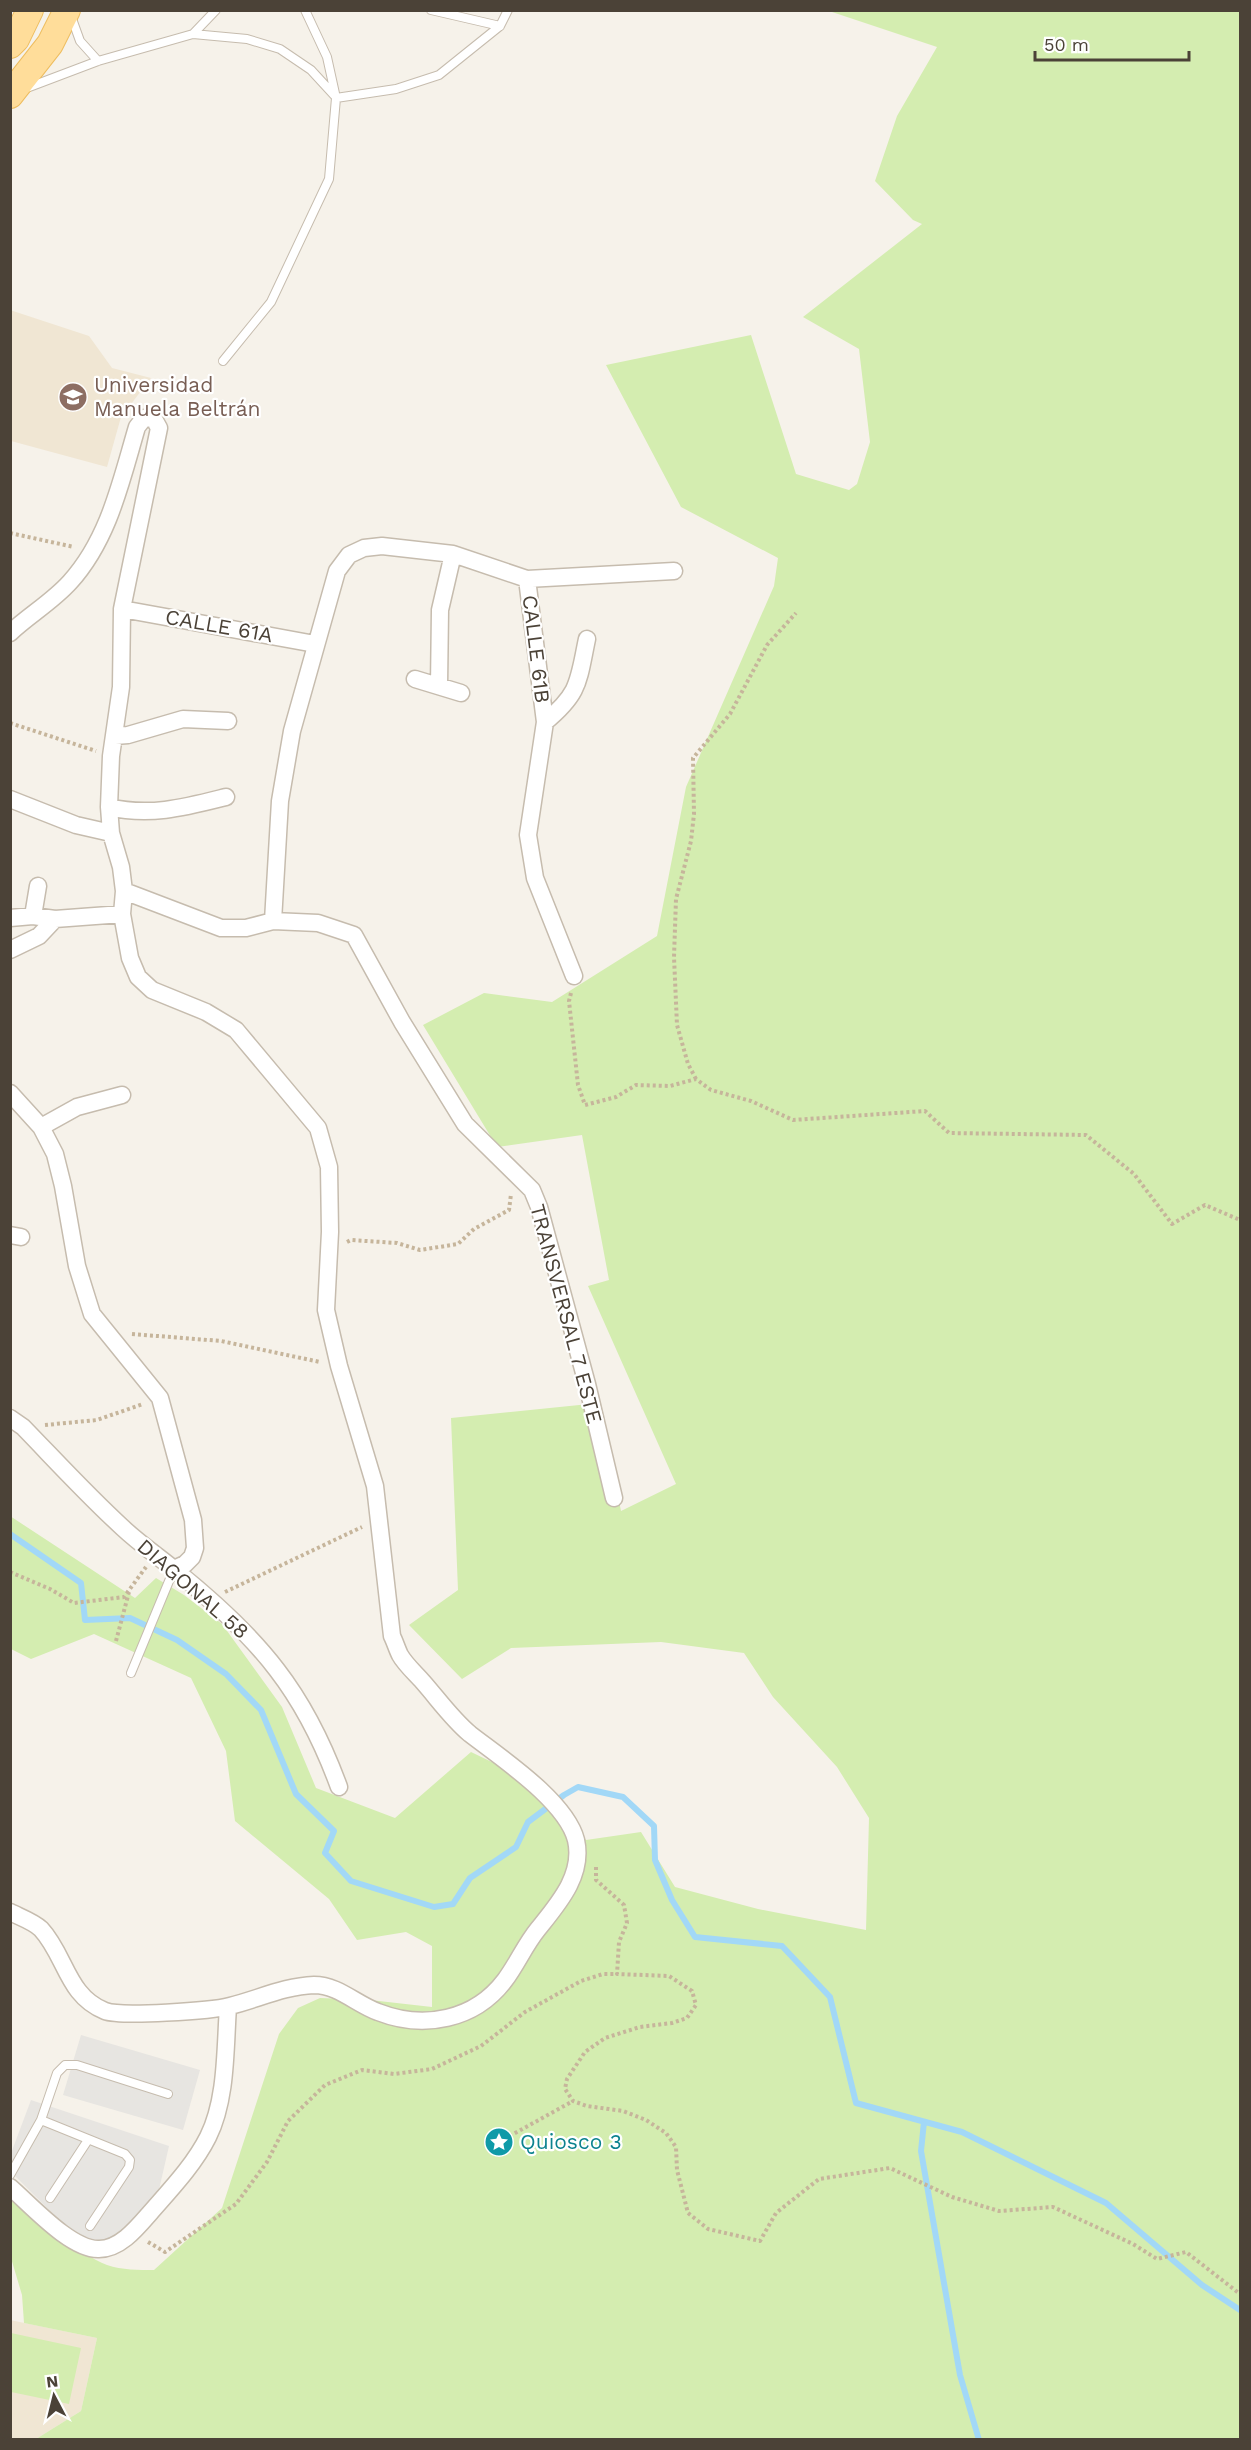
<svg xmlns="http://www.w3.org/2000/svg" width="1251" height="2450" font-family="'Work Sans',sans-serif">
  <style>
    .education { fill: #f0e6d3 }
    .green { fill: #d4edb0 }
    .parking { fill: #e7e5e1 }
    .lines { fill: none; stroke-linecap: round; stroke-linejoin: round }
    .stream { stroke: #a2d8f7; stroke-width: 6 }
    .service-casing { stroke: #c6bcae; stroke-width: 10 }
    .minor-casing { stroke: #c6bcae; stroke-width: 19 }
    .primary-casing { stroke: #eebd5f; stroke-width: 28 }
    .path { stroke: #c6b59b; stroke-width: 4; stroke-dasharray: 3 3; stroke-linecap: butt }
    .service { stroke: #fff; stroke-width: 8 }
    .minor { stroke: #fff; stroke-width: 16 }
    .primary { stroke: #ffdd9a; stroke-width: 26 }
    .labels { text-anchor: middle; stroke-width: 4.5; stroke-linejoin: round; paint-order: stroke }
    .education-label { font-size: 21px; fill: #785e54; stroke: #fff; text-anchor: start }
    .street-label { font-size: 21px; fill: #4b4237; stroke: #fff }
    .culture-label { font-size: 21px; fill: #0d838f; stroke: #fff; text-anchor: start }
  </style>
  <rect width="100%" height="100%" fill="#f6f2ea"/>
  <!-- education -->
  <path class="education" d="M10,310l79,26 23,32 39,10 -30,39 -14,50 -96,-26z
    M10,2320l87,18 -16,73 -45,28h-25z"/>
  <!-- green -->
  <path class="green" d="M832,11h408v2428h-1204l45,-28 16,-73 -73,-15 -2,-28 -11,-37v-60c25,19 69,57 96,67 15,5 32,5 47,5l68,-62 57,-174 19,-26 22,-10 50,2 62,7v-61l-26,-14 -49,8 -28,-41 -94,-78 -9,-70 -35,-73 -97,-44 -63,25 -20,-10 -1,-133 125,82 21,-20 28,17 38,29 60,83 34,81 79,30 76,-66 79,38 36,50 55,-8 34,55 83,22 108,21 3,-112 -32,-51 -64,-70 -29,-44 -83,-11 -150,6 -49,31 -53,-54 49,-35 -7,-172 148,-15 22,108 55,-27 -88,-198 21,-6 -27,-145 -85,12 -74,-122 61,-32 68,9 105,-66 29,-149 88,-201 4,-28 -97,-51 -75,-142 145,-30 45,139 53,16 8,-6 13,-42 -11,-93 -56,-32 119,-93 -9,-4 -38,-39 22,-65 40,-69 -105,-35z
    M11,2333l70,15 -12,56 -58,-12z"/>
  <!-- parking -->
  <path class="parking" d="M81,2035l119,35 -17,60 -120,-35z
    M31,2100l138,46 -11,48 -41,45 -35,4 -71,-71 -1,-16z"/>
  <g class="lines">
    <!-- stream -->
    <path class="stream" d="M10,1534l71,49 4,37 45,-2 47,22 49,34 35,36 35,84 38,37 -9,22 26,28 83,26 19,-3 17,-26 46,-31 12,-25 36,-27 14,-8 45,10 31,29 1,34 17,40 23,37 87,9 48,51 26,106 106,29 144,71 96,82 38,25
      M924,2122l-3,29 39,224 19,65"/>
    <!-- service casing -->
    <g class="service-casing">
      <path id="service" d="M431,10l69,16
        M71,16l9,25 18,20
        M193,34l23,-24
        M24,89l74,-28 95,-27 54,5 33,10 31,21 23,25
        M336,98l60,-9 43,-14 61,-49 8,-16
        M223,361l48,-59 58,-123 7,-81 -9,-41 -22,-47
        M131,1673l43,-104
        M41,2120l16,-47 8,-8h12l91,29
        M10,2175l31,-55 84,34 5,6 -1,7 -39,59
        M50,2198l38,-58"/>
    </g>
    <!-- minor casing -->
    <g class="minor-casing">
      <path id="minor" d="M527,579l18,143 -17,113 7,43 39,98
        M122,609l193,35
        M10,633c19,-18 42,-31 60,-51 39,-43 51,-101 67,-155l7,-9 10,1 5,9 -37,181 -1,78 -10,69 -2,51 2,26 10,34 3,24 -2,23 8,44 8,19 14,13 54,22 30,18 82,98 11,39 1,65 -4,78 13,56 36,120 17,150c3,6 5,13 8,19 5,9 15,18 23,27 15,17 29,37 47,52 31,24 96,67 106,106 8,35 -18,64 -38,89 -13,16 -21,35 -33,51 -30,40 -81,50 -127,32 -22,-8 -40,-27 -64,-27 -29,1 -56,14 -84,21 -19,5 -109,11 -125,5 -38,-15 -39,-55 -64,-82 -7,-7 -21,-12 -31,-17
        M415,679l46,14
        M439,686l1,-76 13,-56
        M545,722c35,-29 33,-40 42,-83
        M115,736l13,-1 55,-16 45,2
        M10,799l66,26 35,8
        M109,807c41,10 77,0 117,-10
        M124,891l97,37h25l27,-7 45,2 36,12 48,87 63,102 67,66 7,17 48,177 27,114
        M33,916l5,-30
        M10,918l23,-2 22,3 67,-5
        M273,921l7,-120 12,-70 45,-160 12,-16 15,-7 18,-2 71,8 74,25 147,-8
        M10,950l29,-14 16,-17
        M10,1093l31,34 14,27 8,32 14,80 15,48 68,84 33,122 2,28 -3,9 -7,7 -11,5
        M41,1127l36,-20 45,-12
        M10,1235l11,2
        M10,1418l13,9c33,34 65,69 100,101 17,16 35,28 53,43 36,29 73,62 101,99 27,35 47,76 62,117
        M10,2187c21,18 61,63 89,62 21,0 38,-21 51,-36 20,-23 44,-48 58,-76 19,-38 17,-89 20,-130"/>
    </g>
    <!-- primary casing -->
    <g class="primary-casing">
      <path id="primary" d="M10,45l6,-6 14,-29
        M10,95l40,-51 17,-34"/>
    </g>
    <!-- path -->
    <path class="path" d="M10,533l64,14
      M10,723l86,28
      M571,993l-2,8 9,84 7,20 31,-8 20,-12 34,1 26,-7 15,11 40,11 42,19 132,-9 24,22 137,2 48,39 38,50 33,-19 35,15
      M696,1079l-8,-15 -11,-39 -3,-68 2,-58 15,-58 3,-27 -1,-56 37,-44 37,-69 29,-32
      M347,1242l4,-2 46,3 23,7 38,-6 16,-15 35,-19 2,-16
      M132,1334l89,7 99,21
      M45,1425l52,-5 46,-16
      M10,1572l40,17 24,14 50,-6 22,-30
      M225,1592l137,-65
      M116,1641l13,-49
      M596,1867v13l28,25 3,18 -8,19 -2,32 52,2 23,15 4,14 -9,13 -15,5 -32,4 -35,11 -20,14 -18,27 -2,10 8,12 14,5 36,5 23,9 20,13 10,14 1,23 11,43 20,16 52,12 16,-28 43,-34 71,-11 62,29 47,14 54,-4 80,37 24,15 29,-7 54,42
      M499,2142l74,-41
      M148,2242l17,10 71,-48 31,-42 21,-41 37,-36 37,-15 32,4 38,-5 49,-23 44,-34 56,-31 22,-7h14"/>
    <!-- service -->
    <use href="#service" class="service"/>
    <!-- minor -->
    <use href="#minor" class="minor"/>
    <!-- primary -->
    <use href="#primary" class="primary"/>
  </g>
  <!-- icons -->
  <defs>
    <g id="university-disc" transform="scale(1.5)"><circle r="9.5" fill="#8d6e63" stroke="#fff"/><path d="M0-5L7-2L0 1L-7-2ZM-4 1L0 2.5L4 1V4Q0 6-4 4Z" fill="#fff"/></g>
    <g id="sight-disc" transform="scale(1.5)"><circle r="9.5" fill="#0f9aa8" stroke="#fff"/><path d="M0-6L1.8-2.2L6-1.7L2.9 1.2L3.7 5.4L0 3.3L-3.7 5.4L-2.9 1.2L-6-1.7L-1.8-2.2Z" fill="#fff"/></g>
  </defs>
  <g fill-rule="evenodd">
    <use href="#university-disc" x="73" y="397"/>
    <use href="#sight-disc" x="499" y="2142"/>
  </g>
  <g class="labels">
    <!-- education labels -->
    <g class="education-label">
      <text x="94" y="392">Universidad<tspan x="94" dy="24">Manuela Beltrán</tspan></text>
    </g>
    <!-- street labels -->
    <g class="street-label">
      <text transform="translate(219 626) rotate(10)" y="7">CALLE 61A</text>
      <text transform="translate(536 649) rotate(83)" y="7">CALLE 61B</text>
      <text transform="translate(566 1314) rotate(75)" y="7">TRANSVERSAL 7 ESTE</text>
      <text transform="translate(193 1589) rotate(41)" y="7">DIAGONAL 58</text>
    </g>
    <!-- culture labels -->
    <g class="culture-label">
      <text x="520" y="2149">Quiosco 3</text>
    </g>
  </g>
  <!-- border -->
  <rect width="1251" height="2450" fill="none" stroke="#4b4237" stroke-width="24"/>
  <!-- north arrow -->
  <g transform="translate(54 2396) rotate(353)" stroke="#ffffff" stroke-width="4.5" paint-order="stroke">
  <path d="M0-4.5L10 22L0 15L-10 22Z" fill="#4b4237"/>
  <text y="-9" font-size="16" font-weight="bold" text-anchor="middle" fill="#4b4237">N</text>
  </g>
  <!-- scale -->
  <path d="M1035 51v9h154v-9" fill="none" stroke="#4b4237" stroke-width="3"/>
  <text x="1044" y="51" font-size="18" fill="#4b4237" stroke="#ffffff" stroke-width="4.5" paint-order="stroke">50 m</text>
</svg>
